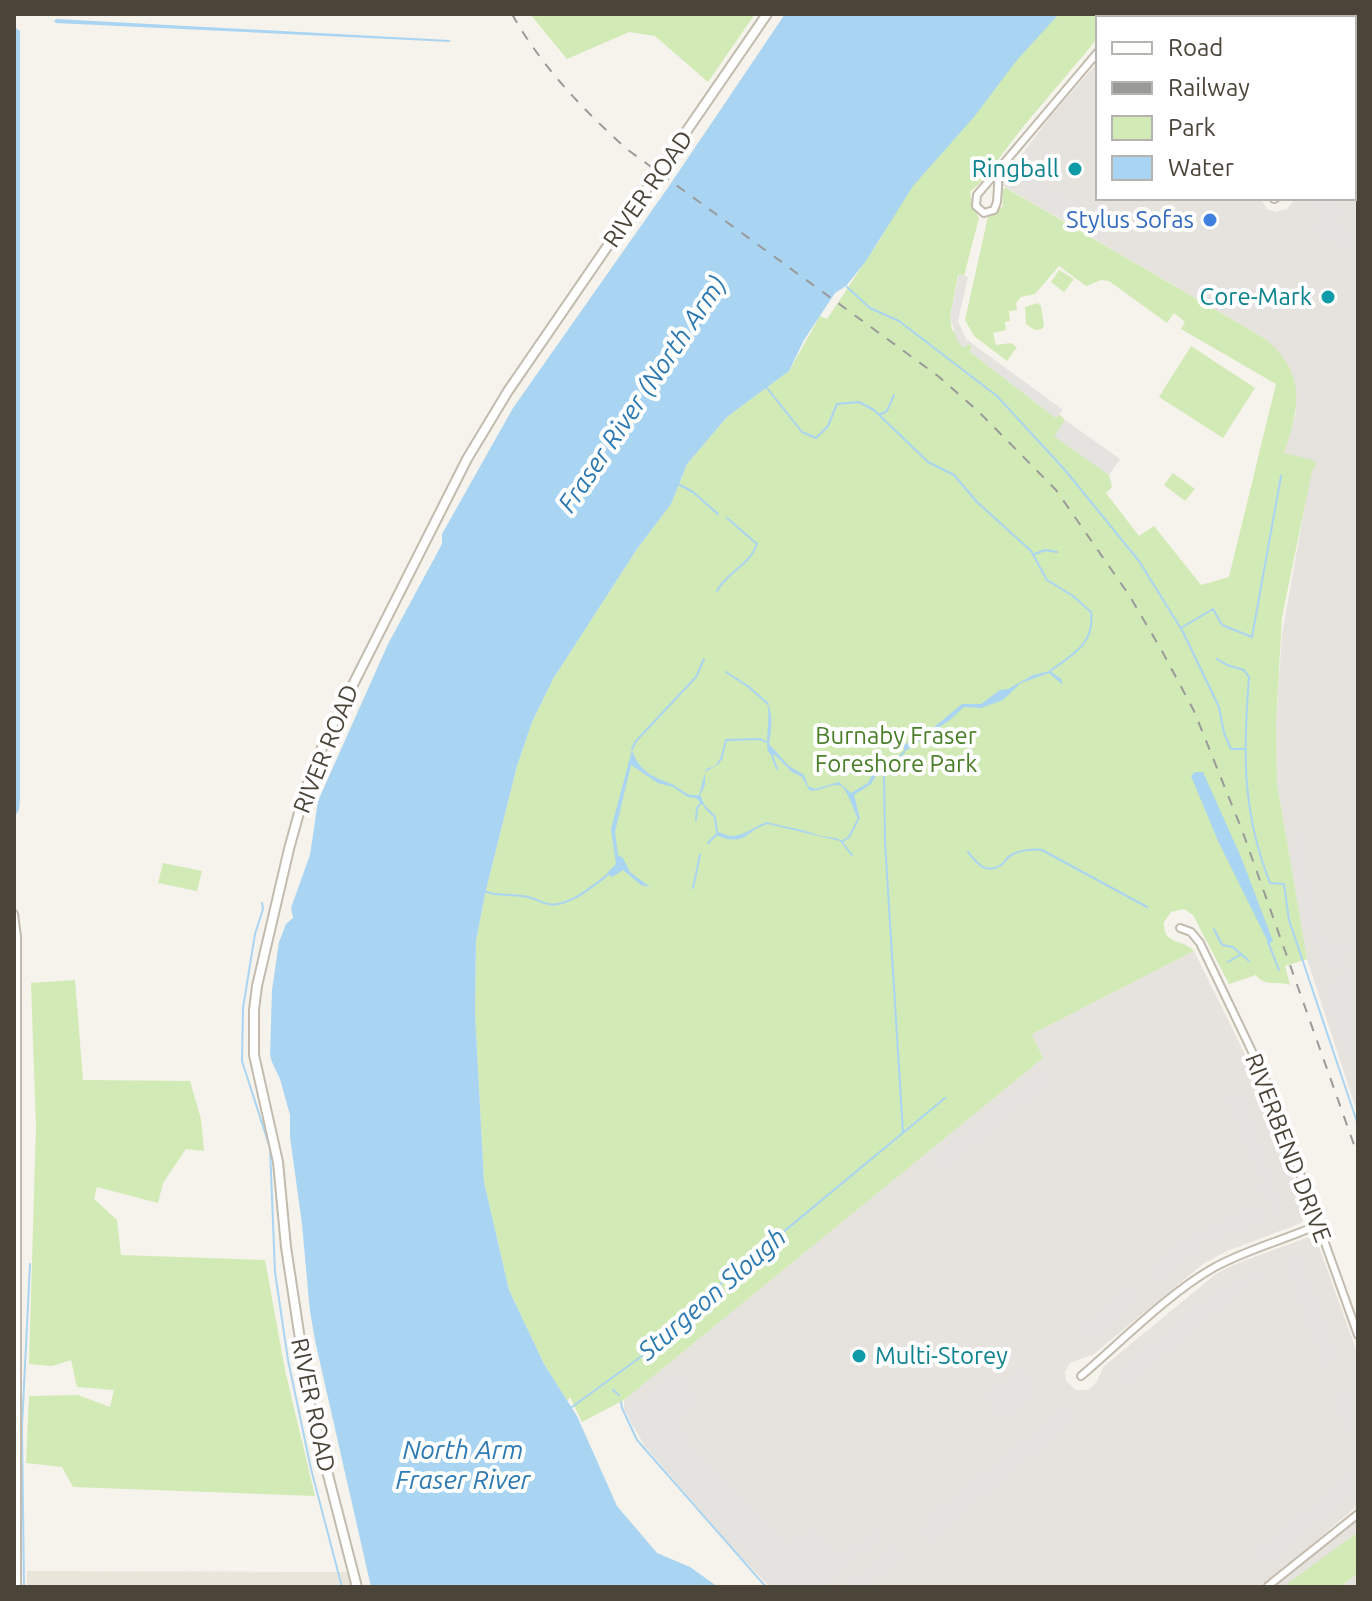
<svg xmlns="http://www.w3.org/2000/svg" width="1372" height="1601" font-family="Ubuntu,sans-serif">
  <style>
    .residential { fill: #eae5da }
    .industrial { fill: #e6e2dd }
    .green { fill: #d2eab5 }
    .parking { fill: #e5e3e0 }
    .water { fill: #a9d4f2 }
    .pier { fill: #f6f3ec }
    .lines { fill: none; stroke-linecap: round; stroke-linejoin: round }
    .stream { stroke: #a9d4f2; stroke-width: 2 }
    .minor-casing { stroke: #c2bbae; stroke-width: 10 }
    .tertiary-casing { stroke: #c2bbae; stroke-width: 12 }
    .minor { stroke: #fff; stroke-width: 6 }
    .tertiary { stroke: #fff; stroke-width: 8 }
    .rail { stroke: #9a9a9a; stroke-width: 2; stroke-dasharray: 10 10; stroke-linecap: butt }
    .culture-dot { fill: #0f9aa8; stroke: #fff; stroke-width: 3 }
    .shop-dot { fill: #3f7fe0; stroke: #fff; stroke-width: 3 }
    .labels { text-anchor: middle; stroke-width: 8; stroke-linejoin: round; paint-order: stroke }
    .culture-label { font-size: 24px; fill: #0d838f; stroke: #fff; text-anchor: end }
    .street-label { font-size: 24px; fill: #4b4439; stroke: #fff }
    .shop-label { font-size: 24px; fill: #366cbe; stroke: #fff; text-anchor: end }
    .park-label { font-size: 24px; fill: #4a7f2a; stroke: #fff }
    .water-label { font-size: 26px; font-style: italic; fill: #2e7ab2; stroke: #fff }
  </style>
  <rect width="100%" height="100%" fill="#f6f3ec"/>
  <!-- residential -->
  <path class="residential" d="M27,1571l322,1 4,15h-326z"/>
  <!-- industrial -->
  <path class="industrial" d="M1139,14h219v81l-4,5v-82h-218z
    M1098,62v136h162l7,11 9,3 11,-3 9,-11h58v-75l4,-5v997l-51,-156 -30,-176 -1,-59 6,-90 31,-173 -29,-8 12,-40 -2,-34 -5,-12 -25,-29 -264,-154 50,-67z
    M1194,951l67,136 45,129 -5,7 -74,28 -24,13 -109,90 -24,9 -5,9 1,9 10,9h12l8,-7 8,-17 112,-92 17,-9 73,-27h7l5,6 40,111v150l-96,82h-492l-34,-35 -92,-107 -20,-36v-9l419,-342 -11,-24z
    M1351,1522h7v65h-84z"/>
  <!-- green -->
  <path class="green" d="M530,14h225l-47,68 -53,-46 -26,-4 -62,27z
    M1032,14h87l-4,4h-17v20l-76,90 -40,53 -12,11 2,13 7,13 -15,58 -6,-1 -8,42 2,13 20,17 -2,5 86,66 3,-4 6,6 -10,16 54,39 3,12 -6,6 33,43 15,-10 47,59 28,-8 47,-193 -95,-55 4,-7 -11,-9 -7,10 -58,-42 -8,-1 -15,6 -27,-20 -24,28 -14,3 -5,6 1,7 -8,1 1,10 -5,1 1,8 -13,3 3,12 15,-2 6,4 -10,14 -33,-25 -9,-16 23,-103 15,-11 -1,-17 4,-1 258,150c43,35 36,68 20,115l29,7 4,4 -5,7 -30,146 -6,107 1,59 30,176 -22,7 5,19c-12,-5 -25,3 -34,-10l-27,9 -36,-69 -9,-6 -13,3 -7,10c-1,24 18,16 30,29l-162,83 11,24 -419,342 -42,22 -12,-25 -3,4 -23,-37 -35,-74 -25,-108 -9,-169 1,-72 9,-47 32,-128 15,-44 21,-43 84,-130 34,-45 16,-40 40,-47 62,-46 31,-55 7,3 54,-81 -2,-16z
    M1059,270l15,9 -10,13 -13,-10z
    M1038,303l3,3 3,20 -2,3 -7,1 -9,-6 -1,-17z
    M1191,346l64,42 -32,50 -64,-41z
    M1173,473l22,16 -10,12 -21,-16z
    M163,863l39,8 -5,20 -39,-8z
    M75,980l8,100 107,1 11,38 3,32 -18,-2 -23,34 -5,20 -61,-16 -3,12 23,21 4,35 144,5 20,110 30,126 -242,-9 -11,-20 -36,-4 3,-67 49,-1 32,12 4,-17 -37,-3 -6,-27 -19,6 -23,-2 7,-237 -5,-144z
    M1358,1532v41l-18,14h-57z"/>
  <!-- parking -->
  <path class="parking" d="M1029,155l11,6 -10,20 4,-3 26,15 -2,4 3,-3 8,5 -1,3 2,-3 25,15v4l2,-3 12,7 -8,18 -18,-10 2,-5 -3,-1 -2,2 -29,-16 1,-4 -4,-2 -2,4 -22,-13 2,-5 -9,-5 6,-10 -4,-3z
    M1310,198h31l-4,6 7,5 -7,14 21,14v22l-51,-30 17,-21 -3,-1 -4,4 -11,-7z
    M959,274l9,3 -10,44 8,18 97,71 -7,8 -86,-66 2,-5 -3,-3 -6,4 -6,-8 -7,-23z
    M1065,420l55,39 -11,16 -55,-39z
    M1304,830l6,52 11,48 8,14 6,5v-6l13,-2 10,-7v17l-16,7 3,5 -12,8 -4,-7 -5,3 -19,-44 -7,-35 -7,-56z
    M1357,959l1,83 -3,3 3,8v41l-37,-104z
    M1046,1070l5,7 -6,5 3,5 -22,18 -4,-4 2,6 -22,18 -4,-4 2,6 -22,18 -4,-4 2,5 -21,18 -5,-3 3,5 -9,7 -13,-16 9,-7 5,4 -3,-6 22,-18 4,4 -2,-5 22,-19 4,4 -2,-5 22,-18 4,4 -2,-6 22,-18 3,5z
    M1243,1091l44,124 -12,4 -7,-20 -7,2 -6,-19 5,-2 -8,-23 -5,1 -23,-61z
    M1260,1204l7,19 -56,20 -1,-5 -3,1 -2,2 3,4 -48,40 -13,-16 48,-40 5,4 6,-3 -2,-6z
    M1301,1251l39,110 -19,7 -39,-110z
    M1259,1268l7,12 -13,5 -131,106 -8,-8 5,-4 -4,-6 105,-88 4,5 20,-16z
    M1130,1283l13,17 -55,44 -3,-4 -3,2 -10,-12z
    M1022,1364l11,14 -4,4h3l10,11 -34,28 -4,-5 -5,4 -18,-22z
    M677,1368l26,32 -26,22 22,30 86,89 8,-6 4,4 17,-14 26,30 35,-28 9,11 -59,49h-50l-113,-123 -30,-39 -6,-17z
    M1350,1389l8,21v49l-2,1 -25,-64z
    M1066,1403l12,16 -149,126 -11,-13 9,-7 -4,-6z
    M1354,1468l4,4v18l-89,75 -6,-3 -10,-11z
    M895,1541l13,14 -38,32h-30z"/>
  <!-- water -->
  <path class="water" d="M781,14h278l-42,46 -43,57 -61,69 -47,75 -20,25 -11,7 -31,47 -15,31 -62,46 -40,47 -16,40 -34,45 -84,130 -21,43 -15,44 -32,128 -9,47 -1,72 9,169 25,108 35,74 33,52 40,90 40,47 33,14 28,20h-350l-37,-153 -25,-146 -26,-195 -15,-57 6,-64 14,-59 22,-60 7,-51 23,-62 133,-266 50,-80z
    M56,19l393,21 2,2 -395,-19 -2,-2z
    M16,28l4,3v768l-1,11 -5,7v-788z
    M1050,671l11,8 2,6 -14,-12 -28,10 -18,17 -22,8 -17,-1 -13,12 -47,33v-7l29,-17 29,-24h19l19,-14 8,-1 25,-14z
    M767,703c7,12 4,27 2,41l20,22 15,9 4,11 7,3 24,-7 12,11 17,-10 4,-8 6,-3 -7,12 -17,11 6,24h-2c-6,-13 -8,-22 -16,-33 -12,-4 -21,7 -33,4l-7,-13 -10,-5 -16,-16 -8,-4c-3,-16 3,-32 -1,-49z
    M632,750c6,19 18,26 37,33 12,4 15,14 30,12l7,-26 9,-3 7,-10 -3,8 -14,8v13l-5,10 6,13 -10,-10 -8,-1 -15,-10 -15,-4 -27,-18 -16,67 3,23 5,3 7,14 20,15 -9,-2 -18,-15 -11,7 -5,-4 9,-9 -5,-35z
    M1195,772h8l38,85 32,84 -4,3 -51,-103 -27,-65z
    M767,822c18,5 32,6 51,13 10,3 17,1 26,7l-76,-18c-23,6 -22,24 -52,11l3,-3c20,11 30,-4 48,-10z"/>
  <!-- pier -->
  <path class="pier" d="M777,14h8l-118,175 -154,219 -71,126v10l-54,100 -70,157 -8,54 -19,53 2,10 -7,6 -7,18 -7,48 -2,68 10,21 10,36v22l12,87 9,99 60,264h-6l-38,-152 -25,-146 -26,-196 -15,-57 6,-64 14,-60 22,-60 8,-51 22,-62 67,-134 27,-45 35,-80 64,-102 148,-210 52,-81z"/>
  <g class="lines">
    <!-- stream -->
    <path class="stream" d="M847,287l23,21 29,13 98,75 68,74 74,91 44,71 36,75 5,26 7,16h13
      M767,388l35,44 14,6 12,-12 9,-22 22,-2 15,8 54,52 26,13 23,27 54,49 16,29 26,16 18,16c4,31 -17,42 -41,59
      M879,415l8,-4 7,-16
      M678,484l15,8 25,22
      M1035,554l10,-4 12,2
      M717,591c10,-19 33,-26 40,-47l-30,-26
      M1181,628l32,-19 9,16 30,12 29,-161
      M1217,659l10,6 17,5 5,7c-6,75 -7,135 21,206l14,1 5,36 69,205
      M726,672l23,15 19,17
      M632,749l4,-8 60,-64 8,-18
      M771,753l6,16
      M721,760l5,-20 34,-1 6,3
      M884,772l1,70 18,291
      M879,773l7,-2 18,-19
      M705,807l10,10 2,15
      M696,820l1,-12 4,-5
      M841,841l11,14
      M843,841l6,-4 10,-19
      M708,843l9,-9
      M968,852c9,11 17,23 33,13 4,-2 5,-7 9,-9 7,-6 24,-7 32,-6l105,57
      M693,888l7,-33
      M486,892c13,4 23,2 37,4 9,1 16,6 25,8 21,4 46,-19 62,-31
      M262,903l1,6 -8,25 -12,74 -1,53 28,87 5,124 13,88 23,109 31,118
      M1214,929l8,16 11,2 16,14
      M1268,942l11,28
      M1228,962l12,-7
      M613,1390l6,5
      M621,1402l1,6 15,32 129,147
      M572,1407l74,-54 48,-47 251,-208
      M24,1587l-2,-160 8,-163"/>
    <!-- minor casing -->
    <g class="minor-casing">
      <path id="minor" d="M1127,18l3,-4
        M1354,110l4,-5
        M999,171l-2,31 -3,8 -10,3 -8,-7 1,-11 121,-143
        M1274,199l2,-1
        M14,914l3,23v650
        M1180,928l11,4 9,11 69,144 89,248
        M1081,1376c41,-35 89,-84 134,-109 33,-18 69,-27 103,-42
        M1268,1586l90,-72"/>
    </g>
    <!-- tertiary casing -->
    <g class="tertiary-casing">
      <path id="tertiary" d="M357,1587l-47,-182 -24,-158 -8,-85 -24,-107v-45l3,-24 32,-137 16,-58 20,-51 142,-281 41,-68 259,-377"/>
    </g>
    <!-- minor -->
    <use href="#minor" class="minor"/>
    <!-- tertiary -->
    <use href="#tertiary" class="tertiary"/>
    <!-- rail -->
    <path class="rail" d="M512,14c29,52 72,97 116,136l310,226 41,36 77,78 73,105 33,56 32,60 48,119 116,326"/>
  </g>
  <!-- markers -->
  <g class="culture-dot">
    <circle cx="1075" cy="169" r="8"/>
    <circle cx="1328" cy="297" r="8"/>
    <circle cx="859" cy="1356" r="8"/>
  </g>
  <circle class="shop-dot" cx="1210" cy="220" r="8"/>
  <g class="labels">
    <!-- culture labels -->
    <g class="culture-label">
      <text x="1059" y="177">Ringball</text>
      <text x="1312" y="305">Core-Mark</text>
      <text x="875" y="1364" text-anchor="start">Multi-Storey</text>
    </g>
    <!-- street labels -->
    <g class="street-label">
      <text transform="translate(648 189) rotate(-55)" y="8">RIVER ROAD</text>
      <text transform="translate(326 749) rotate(-68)" y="8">RIVER ROAD</text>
      <text transform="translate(1288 1148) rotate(69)" y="8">RIVERBEND DRIVE</text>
      <text transform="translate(313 1405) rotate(78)" y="8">RIVER ROAD</text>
    </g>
    <!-- shop labels -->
    <g class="shop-label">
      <text x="1194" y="228">Stylus Sofas</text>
    </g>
    <!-- park labels -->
    <g class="park-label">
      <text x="896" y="744">Burnaby Fraser<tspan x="896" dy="28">Foreshore Park</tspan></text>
    </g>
    <!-- water labels -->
    <g class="water-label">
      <text transform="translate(642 394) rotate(-56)" y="9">Fraser River (North Arm)</text>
      <text transform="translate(712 1294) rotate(-41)" y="9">Sturgeon Slough</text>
      <text x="463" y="1459">North Arm<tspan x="463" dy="30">Fraser River</tspan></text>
    </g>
  </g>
  <!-- border -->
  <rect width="1372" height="1601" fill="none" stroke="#4b4439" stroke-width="32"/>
  <!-- legend -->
  <rect x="1096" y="16" width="260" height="184" fill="#ffffff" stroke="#b7b4b0" stroke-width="2"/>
  <rect x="1112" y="42" width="40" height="12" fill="#ffffff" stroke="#b7b4b0" stroke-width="2"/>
  <text x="1168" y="56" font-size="24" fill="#4b4439">Road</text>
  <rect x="1112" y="82" width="40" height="12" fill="#9a9a9a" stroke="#b7b4b0" stroke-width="2"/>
  <text x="1168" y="96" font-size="24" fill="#4b4439">Railway</text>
  <rect x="1112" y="116" width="40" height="24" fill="#d2eab5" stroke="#b7b4b0" stroke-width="2"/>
  <text x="1168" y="136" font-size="24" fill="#4b4439">Park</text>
  <rect x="1112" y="156" width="40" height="24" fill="#a9d4f2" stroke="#b7b4b0" stroke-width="2"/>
  <text x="1168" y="176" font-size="24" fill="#4b4439">Water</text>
</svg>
